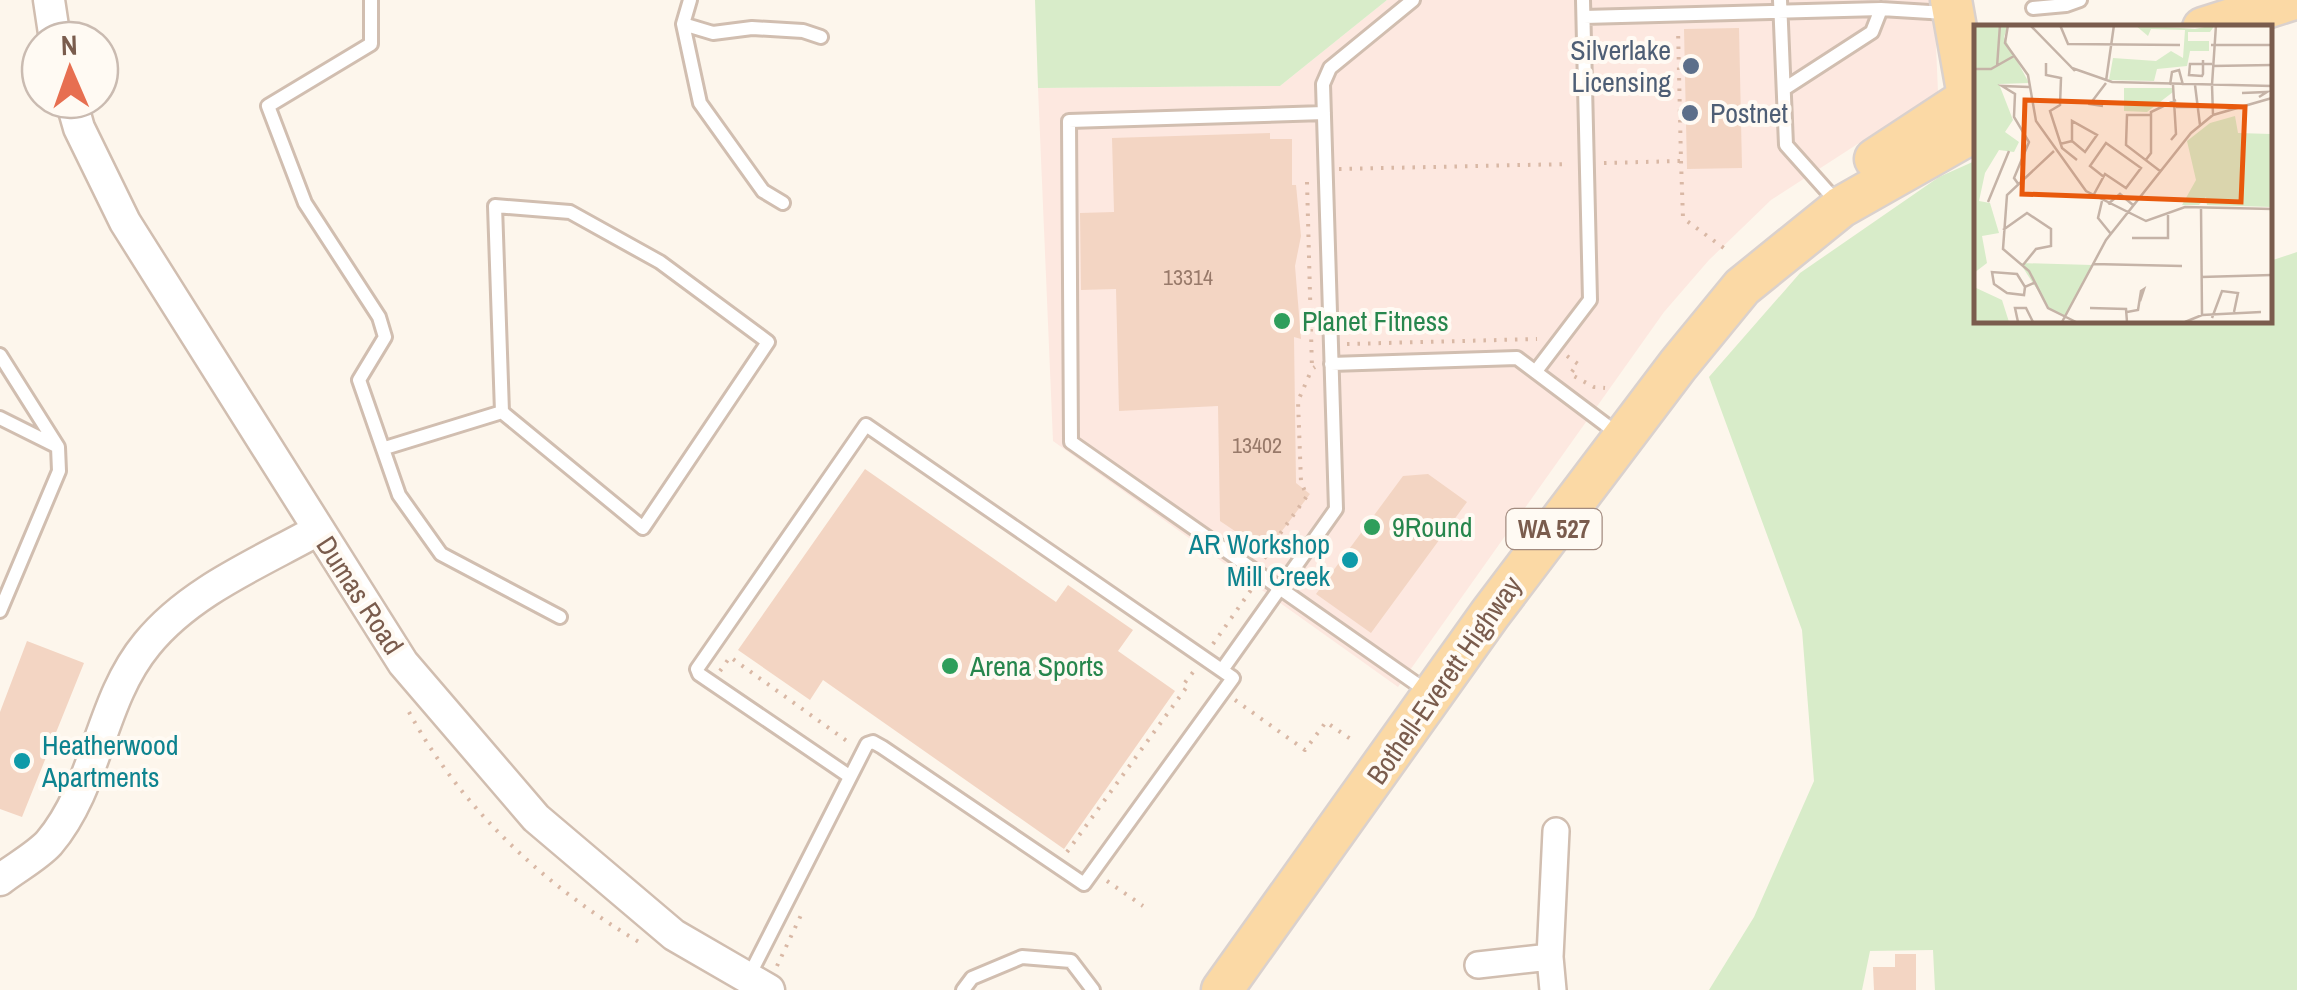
<svg xmlns="http://www.w3.org/2000/svg" width="2297" height="990" font-family="'Archivo Narrow',sans-serif">
  <style>
    .commercial { fill: #fde8e0 }
    .green { fill: #d8ecc9 }
    .building { fill: #f3d5c3 }
    .lines { fill: none; stroke-linecap: round; stroke-linejoin: round }
    .service-casing { stroke: #d1beb0; stroke-width: 18 }
    .minor-casing { stroke: #d1beb0; stroke-width: 30 }
    .tertiary-casing { stroke: #d1beb0; stroke-width: 35 }
    .primary-casing { stroke: #dad1cd; stroke-width: 45 }
    .path { stroke: #d9b8a5; stroke-width: 4; stroke-dasharray: 2.5 8; stroke-linecap: butt }
    .service { stroke: #fff; stroke-width: 12 }
    .minor { stroke: #fff; stroke-width: 25 }
    .tertiary { stroke: #fff; stroke-width: 30 }
    .primary { stroke: #fbd9a5; stroke-width: 40 }
    .service-dot { fill: #5c6f8a; stroke: #fffaf3; stroke-width: 4 }
    .leisure-dot { fill: #2e9e5b; stroke: #fffaf3; stroke-width: 4 }
    .culture-dot { fill: #0f9aa8; stroke: #fffaf3; stroke-width: 4 }
    .labels { text-anchor: middle; stroke-width: 8; stroke-linejoin: round; paint-order: stroke }
    .number-label { font-size: 22px; fill: #987a6a }
    .shield { fill: #fffaf3; stroke: #a28b7f; stroke-width: 2.5 }
    .shield-label { font-size: 25px; font-weight: bold; fill: #7a5c4d }
    .service-label { font-size: 28px; fill: #4e5e75; stroke: #fffaf3; text-anchor: end }
    .leisure-label { font-size: 28px; fill: #27864d; stroke: #fffaf3; text-anchor: start }
    .culture-label { font-size: 28px; fill: #0d838f; stroke: #fffaf3; text-anchor: end }
    .street-label { font-size: 28px; fill: #7a5c4d; stroke: #fffaf3 }
    .inset-road { fill: none; stroke: #c5b3a7; stroke-width: 2.5 }
    .view { fill: #e8590c; fill-opacity: 0.15; stroke: #e8590c; stroke-width: 5 }
    .inset-edge { fill: none; stroke: #7a5c4d; stroke-width: 5 }
  </style>
  <rect width="100%" height="100%" fill="#fdf6ec"/>
  <!-- commercial -->
  <path class="commercial" d="M1387,0h547l4,92 -167,108 -62,60 -45,52 -266,375 -345,-246 -15,-353 242,-2z"/>
  <!-- green -->
  <path class="green" d="M1035,0h352l-107,86 -242,2z
    M1977,160v160h293v-59l27,-9v738h-362l-2,-40 -63,1 -8,39h-153l45,-73 60,-136 -12,-151 -93,-253 91,-104 139,-96z"/>
  <!-- building -->
  <path class="building" d="M1739,28l3,140 -55,1 -3,-140z
    M1270,133v6h22v46h4l5,51 -6,30 6,73 -7,-2 2,146 14,11 -44,58 -46,-31 -2,-115 -99,5 -3,-122 -35,1 -1,-77 34,-1 -2,-74z
    M865,469l191,133 12,-17 65,45 -15,21 57,40 -111,158 -241,-169 -13,20 -72,-50z
    M1428,474l39,28 -96,131 -55,-39 87,-118z
    M27,641l57,22 -62,154 -22,-8v-97z
    M1895,954h21v36h-42l-1,-23h22z"/>
  <g class="lines">
    <!-- service casing -->
    <g class="service-casing">
      <path id="service" d="M371,0v44l-103,62 37,97 74,114 6,20 -26,43 40,115 42,59 119,63
        M690,0l-7,24 30,9 39,-5 51,3 18,6
        M1780,0l6,145 50,56
        M2033,8l33,-3 14,-5
        M1584,17l297,-8 65,4
        M683,24l17,79 63,88 20,12
        M1784,89l88,-57 9,-23
        M1324,113l-255,8 2,321 357,250
        M0,355l58,92 1,24 -59,140
        M1331,364l186,-6 101,76
        M1536,371l54,-71 -7,-300
        M0,418l56,28
        M385,448l117,-36 -7,-206 75,6 90,50 108,80 -125,186 -141,-116
        M1222,670l114,-161 -13,-425 7,-16 83,-68
        M748,978l119,-234 6,-2 9,5 202,137 149,-206 -367,-253 -169,244 2,5 150,102
        M963,990l9,-12 50,-21 49,4 22,29"/>
    </g>
    <!-- minor casing -->
    <g class="minor-casing">
      <path id="minor" d="M1478,965l72,-8
        M1553,990l-3,-33 6,-126"/>
    </g>
    <!-- tertiary casing -->
    <g class="tertiary-casing">
      <path id="tertiary" d="M49,0l6,40
        M71,100l8,28 46,94 278,441 133,155 138,117 95,55
        M0,880c15,-12 36,-23 49,-37 49,-58 50,-141 98,-199 43,-53 112,-81 171,-114"/>
    </g>
    <!-- primary casing -->
    <g class="primary-casing">
      <path id="primary" d="M1951,0l17,96
        M2203,28l88,-28
        M1875,159l102,-67
        M1222,990l268,-376 188,-249 64,-78 99,-80 136,-77"/>
    </g>
    <!-- path -->
    <path class="path" d="M1681,161l2,57 42,31
      M1604,163l77,-2 -3,-133
      M1339,169l230,-5
      M1307,182l5,187 3,-2
      M1347,344l190,-5
      M1567,356l11,8 -8,10 24,13 11,1
      M1267,558l-3,-2 43,-60 -6,-14 -3,-81 13,-30
      M1213,644l38,-54
      M720,671l10,-14 121,87
      M1235,700l70,50 21,-28 26,18
      M409,712c54,99 138,176 235,233
      M1067,852l119,-164 -3,-3 11,-14
      M1107,881l36,25
      M777,966l25,-53"/>
    <!-- service -->
    <use href="#service" class="service"/>
    <!-- minor -->
    <use href="#minor" class="minor"/>
    <!-- tertiary -->
    <use href="#tertiary" class="tertiary"/>
    <!-- primary -->
    <use href="#primary" class="primary"/>
  </g>
  <!-- markers -->
  <g class="service-dot">
    <circle cx="1691" cy="66" r="10"/>
    <circle cx="1690" cy="113" r="10"/>
  </g>
  <g class="leisure-dot">
    <circle cx="1282" cy="321" r="10"/>
    <circle cx="1372" cy="527" r="10"/>
    <circle cx="950" cy="666" r="10"/>
  </g>
  <g class="culture-dot">
    <circle cx="1350" cy="560" r="10"/>
    <circle cx="22" cy="761" r="10"/>
  </g>
  <g class="labels">
    <!-- number labels -->
    <g class="number-label">
      <text x="1188" y="285">13314</text>
      <text x="1257" y="453">13402</text>
    </g>
    <!-- shield labels -->
    <rect class="shield" x="1506.5" y="509" width="95" height="40" rx="8"/>
    <g class="shield-label">
      <text x="1554" y="538">WA 527</text>
    </g>
    <!-- service labels -->
    <g class="service-label">
      <text x="1671" y="60">Silverlake<tspan x="1671" dy="32">Licensing</tspan></text>
      <text x="1710" y="123" text-anchor="start">Postnet</text>
    </g>
    <!-- leisure labels -->
    <g class="leisure-label">
      <text x="1302" y="331">Planet Fitness</text>
      <text x="1392" y="537">9Round</text>
      <text x="970" y="676">Arena Sports</text>
    </g>
    <!-- culture labels -->
    <g class="culture-label">
      <text x="1330" y="554">AR Workshop<tspan x="1330" dy="32">Mill Creek</tspan></text>
      <text x="42" y="755" text-anchor="start">Heatherwood<tspan x="42" dy="32">Apartments</tspan></text>
    </g>
    <!-- street labels -->
    <g class="street-label">
      <text transform="translate(360 595) rotate(57)" y="10">Dumas Road</text>
      <text transform="translate(1444 680) rotate(-55)" y="10">Bothell-Everett Highway</text>
    </g>
  </g>
  <!-- overview -->
  <g transform="translate(1974 25)">
    <rect width="298" height="298" fill="#fdf6ec"/>
    <path d="M0,0h34l-4,12 25,46 -30,1 14,36 -8,12 14,10 -5,10 -15,-2 -14,23 -6,28 11,2 9,30 -17,3 5,27 -13,10zM161,0l60,4 20,-4 -5,7h-22v9h21v10h-19l-3,15 -30,3 -3,12 -45,-1 4,-22 43,3 15,-10 12,7 2,-28 -34,-1 -3,7zM150,63h48l1,4 -26,20 -23,-1zM261,91l3,17 33,1v73l-64,-2 -1,-8 -7,8h-17l14,-25 -9,-39 23,-18zM46,238l72,2 -27,51 -16,-8zM0,262l28,13 7,22h-35z" fill="#d8ecc9"/>
    <path class="inset-road" d="M34,0l-3,18 23,32 8,46 50,70 60,30 39,-14 87,2M56,0l45,46M86,0l8,19 112,1M237,20h61M229,35v14l-1,2 -13,-1 1,-11h22M72,38v12l15,3 -1,27 -10,6 12,37 15,12M238,41l60,-1M23,42l3,-42M98,43l40,14 160,4M0,44h17l23,-13M132,56l8,-56M196,60l2,-13 7,-2 4,15M221,60l5,40M238,60l4,-60M238,60l1,30M268,68l25,-1 -8,5M129,81l-13,-2 16,-21M202,82h36M177,90h-24l-1,30 34,26M197,115l5,-6 -3,-49M86,119l12,-3v-20l25,14 -12,17 -13,-11M80,126l-47,44 -4,54 26,22 19,37 28,14M171,136l6,-8v-41l25,-12M45,160l-5,-7 15,-36 -15,-25 1,-23 -13,-8 27,1M119,171l12,-22 21,14 15,-20 -35,-25 -16,23 14,11M128,176l-4,17 13,16M14,177l21,-51M134,179l12,-10 13,11M227,182l1,108M29,205l24,-17 24,16v17l-15,3 -13,16M158,213h36v-23M119,239l89,2M227,252l71,-2M51,262l-1,8 -17,-2 -13,-9 -2,-12 25,2 8,13 9,-4M116,283l36,1 1,13M153,287l11,-2 3,-19 3,-2 -4,12M238,293l10,-27 16,2 -4,19M44,297l-3,-14h11l7,14M88,297l44,-82 85,-107 22,-18 59,-17M211,297l17,-7 59,-3"/>
    <path class="view" d="M51,75l220,7 -4,95 -219,-8z"/>
    <rect width="298" height="298" class="inset-edge"/>
  </g>
  <!-- north arrow -->
  <g transform="translate(70 70) rotate(358)"><circle r="48" fill="#fffaf3" stroke="#cabbb1" stroke-width="2.5"/>
  <path d="M0-8L18 38L0 25L-18 38Z" fill="#e76f51"/>
  <text y="-15" font-size="28" font-weight="bold" text-anchor="middle" fill="#7a5c4d">N</text>
  </g>
</svg>
